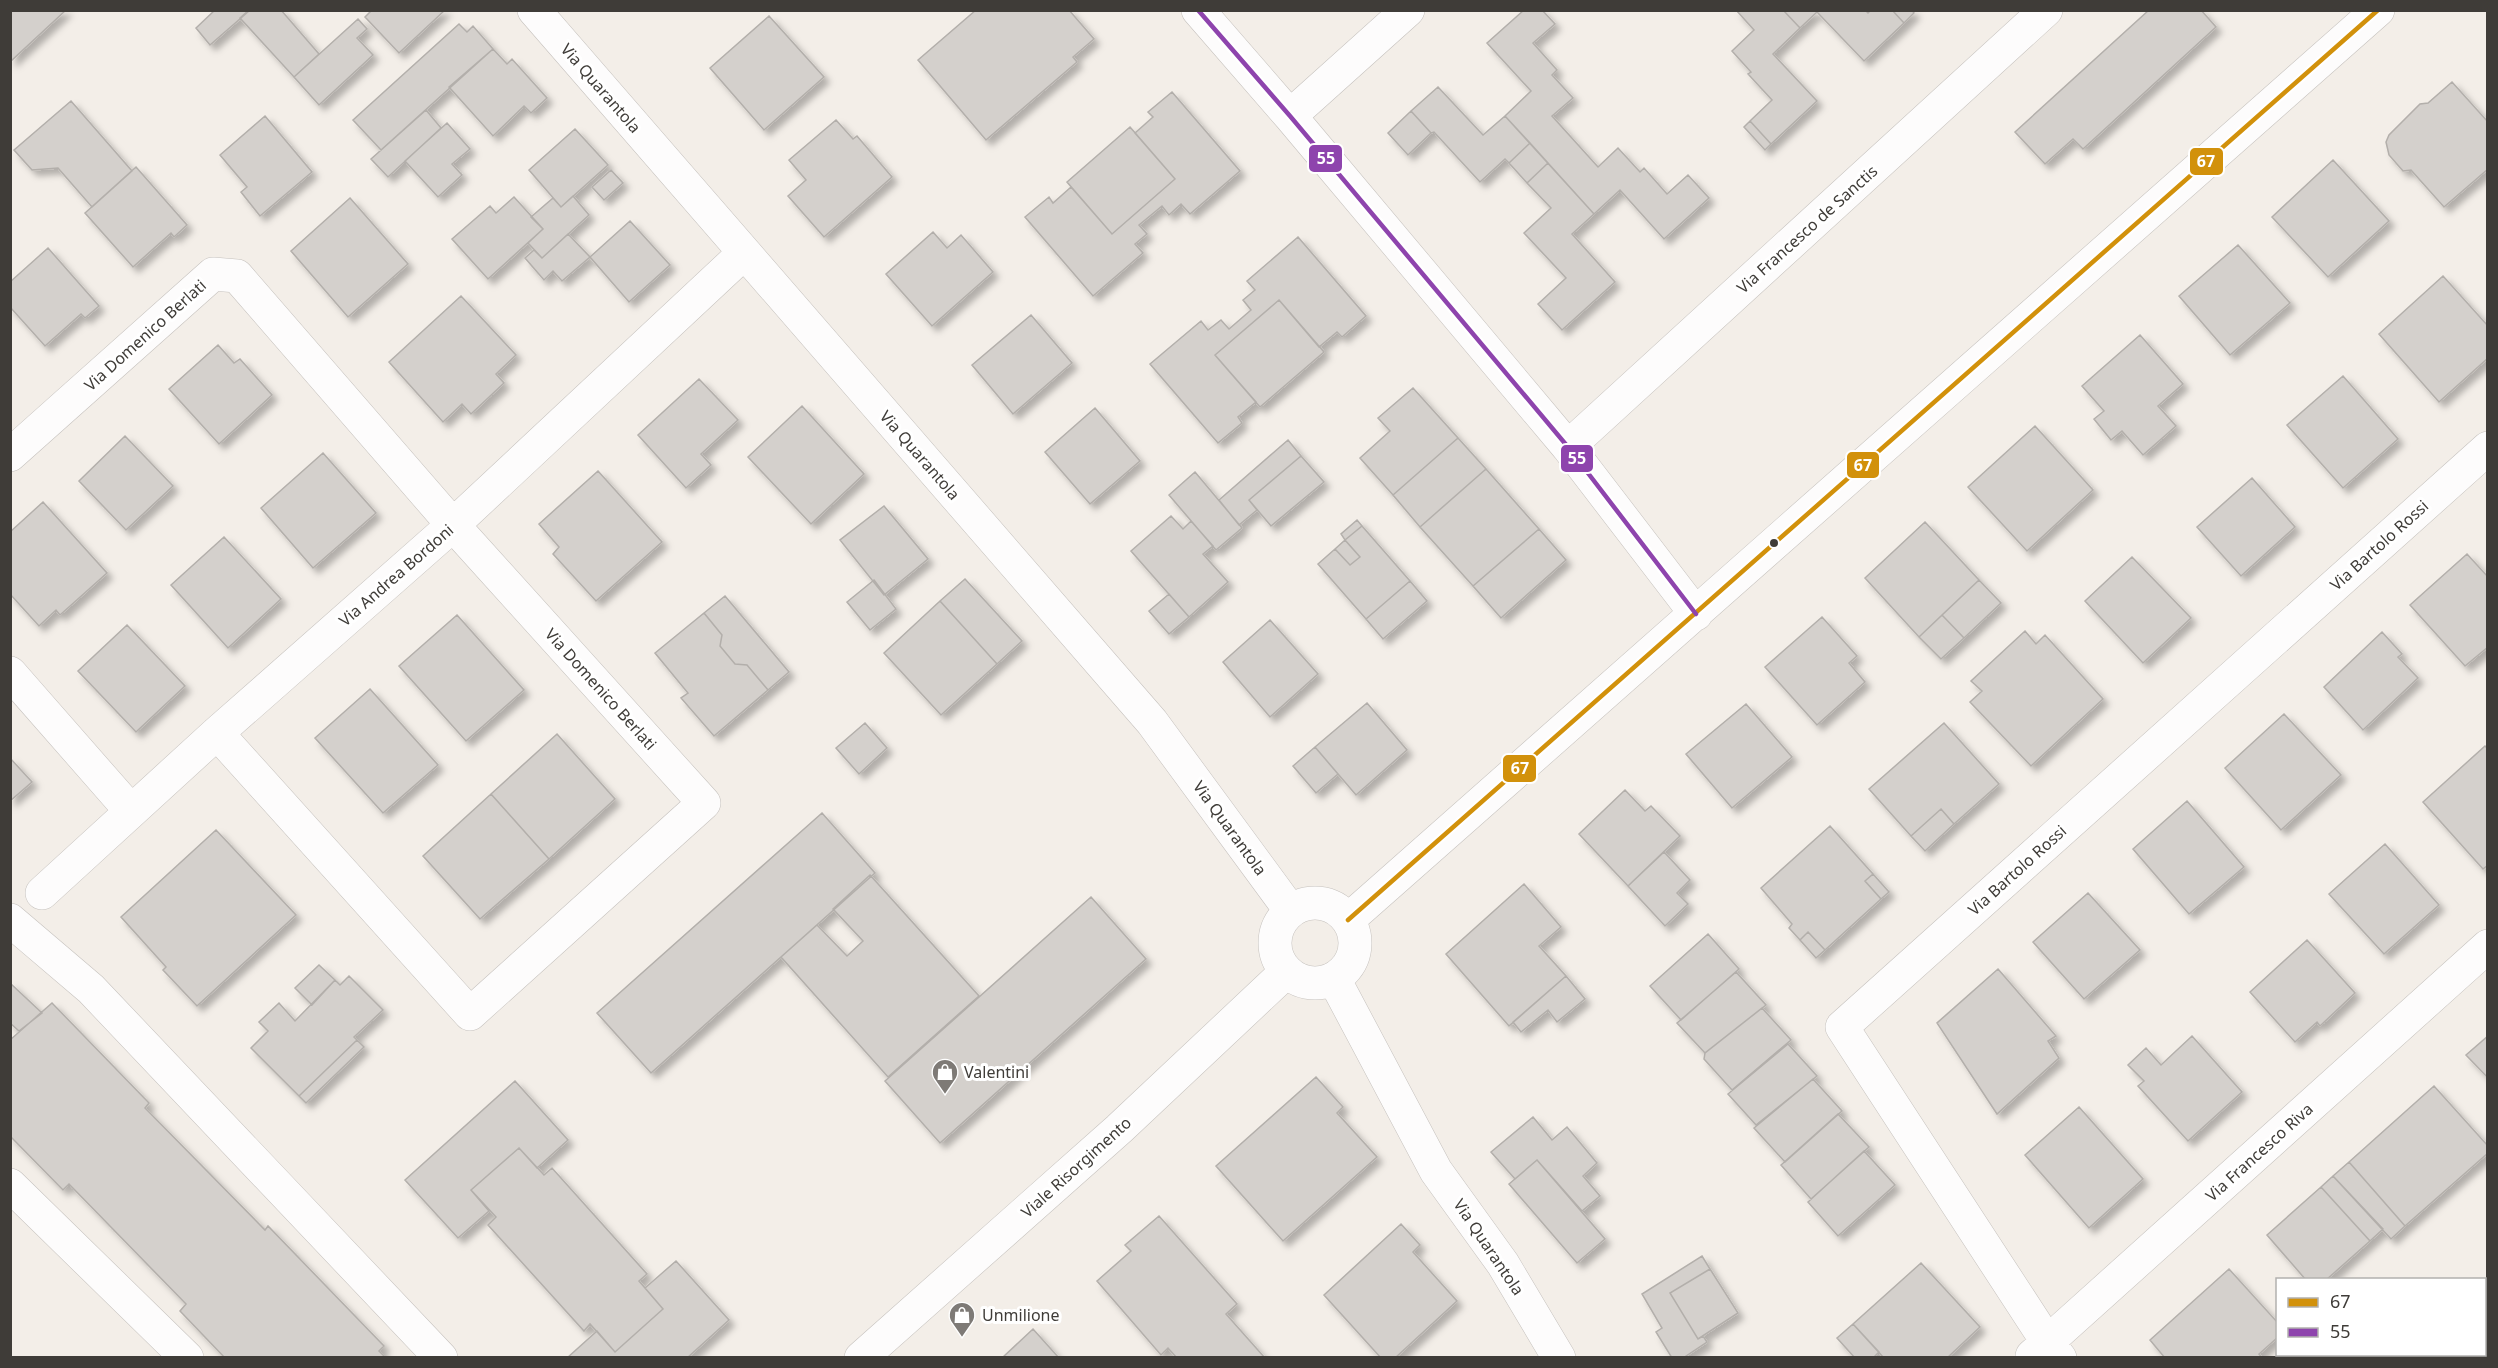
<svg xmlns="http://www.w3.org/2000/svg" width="2498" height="1368" font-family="'Noto Sans',sans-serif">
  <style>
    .building { fill: #d4d0cc; stroke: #b3afab; stroke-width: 1.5; filter: url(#shadow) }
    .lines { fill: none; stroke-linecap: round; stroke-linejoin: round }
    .minor-casing { stroke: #c5c1bd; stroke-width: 34 }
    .minor { stroke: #fdfcfc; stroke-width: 33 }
    .bus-1-casing { stroke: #fff; stroke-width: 9 }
    .bus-2-casing { stroke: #fff; stroke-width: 9 }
    .bus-1 { stroke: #d2910b; stroke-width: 4.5 }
    .bus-2 { stroke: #8e44ad; stroke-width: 4.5 }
    .bus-dot { fill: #3f3c38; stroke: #fff; stroke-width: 2 }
    .labels { text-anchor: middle; stroke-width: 6; stroke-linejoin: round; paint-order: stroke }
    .street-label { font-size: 16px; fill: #3f3c38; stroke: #fff }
    .poi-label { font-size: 16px; fill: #3f3c38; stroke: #fff; text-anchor: start }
    .line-badge { stroke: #fff; stroke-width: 2 }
    .badge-label { font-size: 16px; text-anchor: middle; font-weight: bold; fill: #fff }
  </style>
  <defs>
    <filter id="shadow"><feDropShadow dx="5.5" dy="5.5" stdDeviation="3" flood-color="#0004"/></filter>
  </defs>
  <rect width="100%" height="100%" fill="#f3eee8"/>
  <!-- building -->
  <path class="building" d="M10,10h56l-55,51z
    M215,10l34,1 -39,34 -14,-17z
    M281,10l38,44 -25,23 -54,-59 9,-8z
    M372,10h73l-46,43 -34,-36z
    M976,10h93l25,29 -21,18 4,5 -91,78 -68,-80z
    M1524,10h18l13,14 -22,19 24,27 -5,5 21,23 -21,18 46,51 20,-19 22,24 4,-4 23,26 21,-19 21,23 -45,41 -44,-49 -26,24 -89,-98 26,-25 -44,-48z
    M1736,10h47l17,18 -27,26 44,47 -46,43 -21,-23 22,-21 -24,-26 3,-2 -19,-21 22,-21z
    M1783,10h82l3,3 3,-3h21l12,13 -40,38 -47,-49 -17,16z
    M1892,10h20l2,3 -10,10z
    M2149,10h52l15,17 -133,122 -10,-10 -28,25 -30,-32z
    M769,16l55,61 -60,53 -54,-62z
    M358,19l9,10 -10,9 16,17 -54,50 -25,-28z
    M459,24l8,8 6,-6 20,23 -112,101 -28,-30z
    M493,49l14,15 5,-5 35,39 -16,15 -7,-7 -31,30 -44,-49z
    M2452,82l36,40v47l-44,38 -33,-37 -8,1 -14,-16 -3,-13 3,-7 31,-31 8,-1z
    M1438,87l45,48 22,-19 25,27 -21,20 -4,-4 -25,23 -46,-50 -3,1 -20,-22z
    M1172,92l68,79 -50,43 -9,-10 -12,11 -7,-9 -23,19 8,9 -12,10 8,9 -50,43 -68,-79 24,-20 4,6 18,-16 41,47 63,-55 -40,-46 18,-16 -5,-5z
    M71,101l61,70 -40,36 -34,-39 -26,2 -18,-20z
    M426,110l15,18 -53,49 -17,-18z
    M1411,111l20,22 -23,22 -20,-22z
    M265,116l47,56 -52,44 -19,-24 6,-5 -27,-32z
    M836,120l17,19 4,-3 35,41 -68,60 -36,-41 18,-16 -17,-20z
    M1750,121l21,23 -6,6 -21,-23z
    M447,123l23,26 -18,15 10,11 -24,22 -33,-36z
    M1130,127l45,52 -63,55 -45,-52z
    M575,129l33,36 -47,42 -32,-37z
    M1530,143l18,20 -21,20 -18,-20z
    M2333,160l56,61 -61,56 -56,-60z
    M1548,163l46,51 -22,20 43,48 -53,48 -24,-26 28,-26 -42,-45 27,-25 -24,-25z
    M136,167l51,58 -13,12 -3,-4 -38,34 -48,-54z
    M611,170l12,13 -19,17 -12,-13z
    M573,196l16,19 -47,43 -14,-15 15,-14 -12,-12 22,-19 8,9z
    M514,197l29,32 -55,50 -36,-40 38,-33 6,7z
    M350,198l58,66 -60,53 -57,-66z
    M630,221l40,44 -41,37 -39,-45z
    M933,232l14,16 14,-13 32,37 -61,54 -46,-52z
    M568,234l22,23 -28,24 -9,-10 -9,9 -19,-22 9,-8 8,8z
    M1298,237l68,79 -24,21 -5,-5 -18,15 -40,-47 -64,55 41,47 -18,15 4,6 -24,20 -68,-79 51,-43 7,9 13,-10 8,9 22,-19 -8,-10 12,-10 -8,-9z
    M2238,245l52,58 -60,52 -51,-59z
    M48,248l51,58 -14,12 -4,-4 -36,32 -35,-39v-25z
    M2443,276l45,50v32l-49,44 -60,-68z
    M461,296l55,59 -20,19 8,9 -33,31 -9,-10 -19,18 -54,-60z
    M1279,300l45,52 -64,55 -45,-52z
    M1031,315l41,48 -59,51 -41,-49z
    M2140,335l43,49 -25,22 18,20 -33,29 -21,-24 -11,9 -17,-21 10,-8 -22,-25z
    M218,345l16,18 6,-4 32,36 -53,49 -50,-55z
    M2343,376l55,63 -55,49 -56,-63z
    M699,379l39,41 -37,34 10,11 -25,23 -48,-53z
    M1413,388l45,50 -65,57 -33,-37 30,-27 -12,-13z
    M802,406l62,68 -53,50 -63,-67z
    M1095,408l45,53 -50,43 -45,-52z
    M2035,426l58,64 -66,61 -59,-64z
    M125,436l48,50 -47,44 -47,-49z
    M1458,438l28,31 -66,58 -27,-32z
    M1288,440l13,16 -52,44 8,10 -18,15 -20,-25z
    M323,453l53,60 -63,55 -52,-60z
    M1301,456l23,26 -53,44 -22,-26z
    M1486,469l53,60 -66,57 -53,-59z
    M598,471l64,71 -66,59 -43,-47 6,-7 -20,-23z
    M1195,472l47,56 -26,22 -47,-55z
    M2252,478l43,49 -54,49 -44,-49z
    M43,502l64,71 -47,42 -4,-5 -17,16 -29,-32v-62z
    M884,506l44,53 -44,36 -44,-55z
    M1171,516l12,13 8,-8 22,25 -10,8 25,28 -39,35 -58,-66z
    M1357,520l5,6 -17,14 -4,-6z
    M1925,522l54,58 -60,57 -54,-59z
    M1362,526l48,55 -44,38 -48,-55 17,-15 15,16 10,-8 -15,-17z
    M1539,529l27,31 -65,58 -28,-32z
    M224,537l57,62 -53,49 -57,-63z
    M1345,540l15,17 -10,8 -15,-16z
    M2467,554l21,23v70l-23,19 -55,-61z
    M2132,557l59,61 -48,45 -58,-62z
    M965,579l57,62 -25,23 -57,-63z
    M874,580l22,29 -26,21 -23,-28z
    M1979,580l22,23 -37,35 -22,-23z
    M1410,581l17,20 -44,38 -17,-20z
    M1169,594l20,23 -20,17 -20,-23z
    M725,596l64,76 -21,18 -21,-25 -12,-1 -15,-18 2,-11 -18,-22z
    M940,601l57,63 -56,51 -57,-62z
    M704,613l18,22 -2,11 15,18 12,1 21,25 -54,46 -33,-38 7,-5 -33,-40z
    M457,615l67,75 -58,51 -67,-75z
    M1942,615l22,23 -23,21 -22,-22z
    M1822,617l35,39 -8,7 16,19 -48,43 -52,-58z
    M1270,620l48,54 -48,43 -47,-55z
    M127,625l58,61 -49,46 -58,-61z
    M2025,631l11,13 9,-9 58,64 -72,67 -61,-64 12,-11 -11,-10z
    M2382,632l20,22 -4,3 20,21 -55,52 -39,-43z
    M370,689l68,76 -55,48 -68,-75z
    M1367,703l40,47 -51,45 -41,-48z
    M1746,704l46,53 -60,51 -46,-54z
    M2284,714l57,61 -60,55 -56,-62z
    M865,723l22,25 -28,26 -23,-26z
    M1944,723l55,61 -45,40 -13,-15 -30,27 -42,-47z
    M557,734l58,65 -66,60 -58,-65z
    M2485,746l3,3v116l-5,4 -60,-67z
    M1315,747l23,27 -22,19 -23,-27z
    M10,758l22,24 -22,19z
    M1625,790l20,21 6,-5 29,30 -52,50 -49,-52z
    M491,794l58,65 -69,60 -57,-63z
    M2187,801l57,66 -55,47 -56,-65z
    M1941,809l13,15 -29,27 -14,-15z
    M822,813l53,60 -224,200 -54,-60z
    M1830,826l43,48 -8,7 16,18 -56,51 -17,-18 -8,8 -11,-12 3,-4 -31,-36z
    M216,830l80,85 -99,91 -34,-36 3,-3 -45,-50z
    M2385,844l54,61 -55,49 -55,-60z
    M1664,852l26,28 -13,13 11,11 -23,22 -37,-40z
    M1873,874l16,18 -8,7 -16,-18z
    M870,875l109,121 -91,81 -107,-120 36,-32 30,31 16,-15 -30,-32z
    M1524,884l37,43 -22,19 27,30 -57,50 -63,-72z
    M2088,893l52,57 -56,49 -51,-57z
    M1091,897l55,62 -206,184 -55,-62z
    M1808,932l17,18 -9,8 -16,-18z
    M1708,934l31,35 -58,51 -31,-34z
    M2307,940l48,53 -35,33 -3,-4 -22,20 -45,-50z
    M319,965l16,15 -23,25 -17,-17z
    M1998,969l58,67 -8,5 11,17 -62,56 -60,-91z
    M1736,972l30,33 -61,48 -28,-30z
    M349,976l34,34 -29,27 3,3 -58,56 -48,-48 17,-17 -9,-9 20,-19 16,18 40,-41 5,5z
    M1566,976l19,23 -28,23 -9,-12 -27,22 -8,-10z
    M10,983l32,30 -23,18 -9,-8z
    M52,1003l97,100 -4,5 120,122 3,-4 116,120 -5,5 7,7h-161l-45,-47 6,-7 -117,-120 -6,6 -53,-54v-96z
    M1762,1008l29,32 -59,50 -28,-31 1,-6z
    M2192,1036l50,56 -54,49 -50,-55 6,-5 -16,-16 18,-17 15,17z
    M2488,1036v42l-22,-23z
    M357,1040l7,7 -58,56 -7,-7z
    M1788,1044l29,32 -61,49 -28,-31z
    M1316,1077l27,30 -6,6 40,44 -94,84 -67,-75z
    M1813,1079l29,32 -57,51 -31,-34z
    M515,1081l53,59 -31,28 -18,-20 -48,42 18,21 -31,27 -53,-58z
    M2434,1086l54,60v7l-83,73 -56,-64z
    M2079,1107l64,72 -54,49 -64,-73z
    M1838,1114l31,33 -58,52 -30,-34z
    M1533,1117l19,23 15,-13 30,36 -14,13 17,20 -18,15 -45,-51 -22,19 -24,-27z
    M519,1148l25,27 8,-7 95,106 -8,7 24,28 -48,43 -25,-28 -6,7 -96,-106 8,-8 -25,-27z
    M1864,1151l31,34 -57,51 -30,-34z
    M1537,1160l68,79 -28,24 -68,-79z
    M2349,1162l56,64 -14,13 -58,-63z
    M2333,1176l50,53 -13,12 -49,-54z
    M2321,1187l49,54 -44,39h-20l-39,-45z
    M1159,1216l78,88 -11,10 39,44h-88l-9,-10 -7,7 -64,-74 34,-30 -6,-6z
    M1401,1224l19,21 -7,7 44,49 -62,57h-14l-57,-63z
    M1702,1256l8,13 -40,24 28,46 5,-3 4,6 -24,16h-11l-16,-26 6,-4 -20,-34z
    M676,1261l53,59 -42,38h-120l30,-27 18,21 48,-43 -18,-21z
    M1921,1263l59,64 -33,31h-63l-31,-34z
    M1710,1269l28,44 -40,26 -28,-46z
    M2229,1269l49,54v14l-19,17 3,4h-97l-15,-18z
    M1853,1324l26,28 -6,6h-18l-18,-20z
    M1033,1329l26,29h-57z"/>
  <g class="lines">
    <!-- minor casing -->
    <g class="minor-casing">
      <path id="minor" d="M534,10l618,712 138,188
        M1198,10l92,106 278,331 128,167
        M1290,116l118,-106
        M1568,447l478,-437
        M10,455l203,-181 24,2 216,249 251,278 -234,211 -253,-281
        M10,673l121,138
        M42,893l175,-160 236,-208 291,-272
        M1275 943a40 40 0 1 1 80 0a40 40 0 1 1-80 0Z
        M10,920l81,69 350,369
        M1348,920l1030,-910
        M1334,979l102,192 67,93 56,94
        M10,1185l177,173
        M2032,1356l456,-410
        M861,1358l258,-229 167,-157
        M2060,1358l-12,-15 -206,-316 646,-579"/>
    </g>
    <!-- minor -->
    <use href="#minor" class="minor"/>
    <!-- bus-1 casing -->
    <g class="bus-1-casing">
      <path id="bus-1" d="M1348,920l1030,-910"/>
    </g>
    <!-- bus-2 casing -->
    <g class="bus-2-casing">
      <path id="bus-2" d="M1198,10l92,106 278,331 128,167"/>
    </g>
    <!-- bus-1 -->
    <use href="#bus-1" class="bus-1"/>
    <!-- bus-2 -->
    <use href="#bus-2" class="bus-2"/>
  </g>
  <!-- icons -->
  <defs>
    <g id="shop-pin" transform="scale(1.35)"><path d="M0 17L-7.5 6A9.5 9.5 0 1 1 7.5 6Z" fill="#7e7a76" stroke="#fff"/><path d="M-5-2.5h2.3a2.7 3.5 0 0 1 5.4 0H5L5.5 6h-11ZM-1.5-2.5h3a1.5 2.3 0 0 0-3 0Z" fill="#fff"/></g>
  </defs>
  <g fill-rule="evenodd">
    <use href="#shop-pin" x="945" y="1072"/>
    <use href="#shop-pin" x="962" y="1315"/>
  </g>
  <!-- markers -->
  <circle class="bus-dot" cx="1774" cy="543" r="5"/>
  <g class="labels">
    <!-- street labels -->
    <g class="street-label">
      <text transform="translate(601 88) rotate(49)" y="6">Via Quarantola</text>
      <text transform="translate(1807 229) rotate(-42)" y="6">Via Francesco de Sanctis</text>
      <text transform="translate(145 335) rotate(-42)" y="6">Via Domenico Berlati</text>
      <text transform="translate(920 455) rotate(49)" y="6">Via Quarantola</text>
      <text transform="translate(2379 545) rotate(-42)" y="6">Via Bartolo Rossi</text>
      <text transform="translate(396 575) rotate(-41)" y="6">Via Andrea Bordoni</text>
      <text transform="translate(601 689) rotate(48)" y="6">Via Domenico Berlati</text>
      <text transform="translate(1230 828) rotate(54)" y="6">Via Quarantola</text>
      <text transform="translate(2017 870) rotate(-42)" y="6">Via Bartolo Rossi</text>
      <text transform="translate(2259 1152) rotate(-42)" y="6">Via Francesco Riva</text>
      <text transform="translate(1076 1167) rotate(-42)" y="6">Viale Risorgimento</text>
      <text transform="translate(1489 1247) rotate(56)" y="6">Via Quarantola</text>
    </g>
    <!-- poi labels -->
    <g class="poi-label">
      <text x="964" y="1078">Valentini</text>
      <text x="982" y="1321">Unmilione</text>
    </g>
  </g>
  <g class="line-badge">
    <rect x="1308" y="144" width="35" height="29" rx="6" fill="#8e44ad"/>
    <rect x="2189" y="147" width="35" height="29" rx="6" fill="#d2910b"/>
    <rect x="1560" y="444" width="34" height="29" rx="6" fill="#8e44ad"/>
    <rect x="1846" y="451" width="34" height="28" rx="6" fill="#d2910b"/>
    <rect x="1502" y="754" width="35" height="29" rx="6" fill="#d2910b"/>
  </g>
  <g class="badge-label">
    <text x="1326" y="164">55</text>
    <text x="2206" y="167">67</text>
    <text x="1577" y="464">55</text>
    <text x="1863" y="471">67</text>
    <text x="1520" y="774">67</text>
  </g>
  <!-- border -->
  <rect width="2498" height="1368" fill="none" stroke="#3f3c38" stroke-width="24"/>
  <!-- legend -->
  <rect x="2276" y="1278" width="210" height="78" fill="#ffffff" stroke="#b2b1af" stroke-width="1.5"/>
  <rect x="2288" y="1298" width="30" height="9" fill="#d2910b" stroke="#b2b1af" stroke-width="1.5"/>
  <text x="2330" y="1308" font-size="18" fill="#3f3c38">67</text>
  <rect x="2288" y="1328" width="30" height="9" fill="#8e44ad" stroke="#b2b1af" stroke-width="1.5"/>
  <text x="2330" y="1338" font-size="18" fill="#3f3c38">55</text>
</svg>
